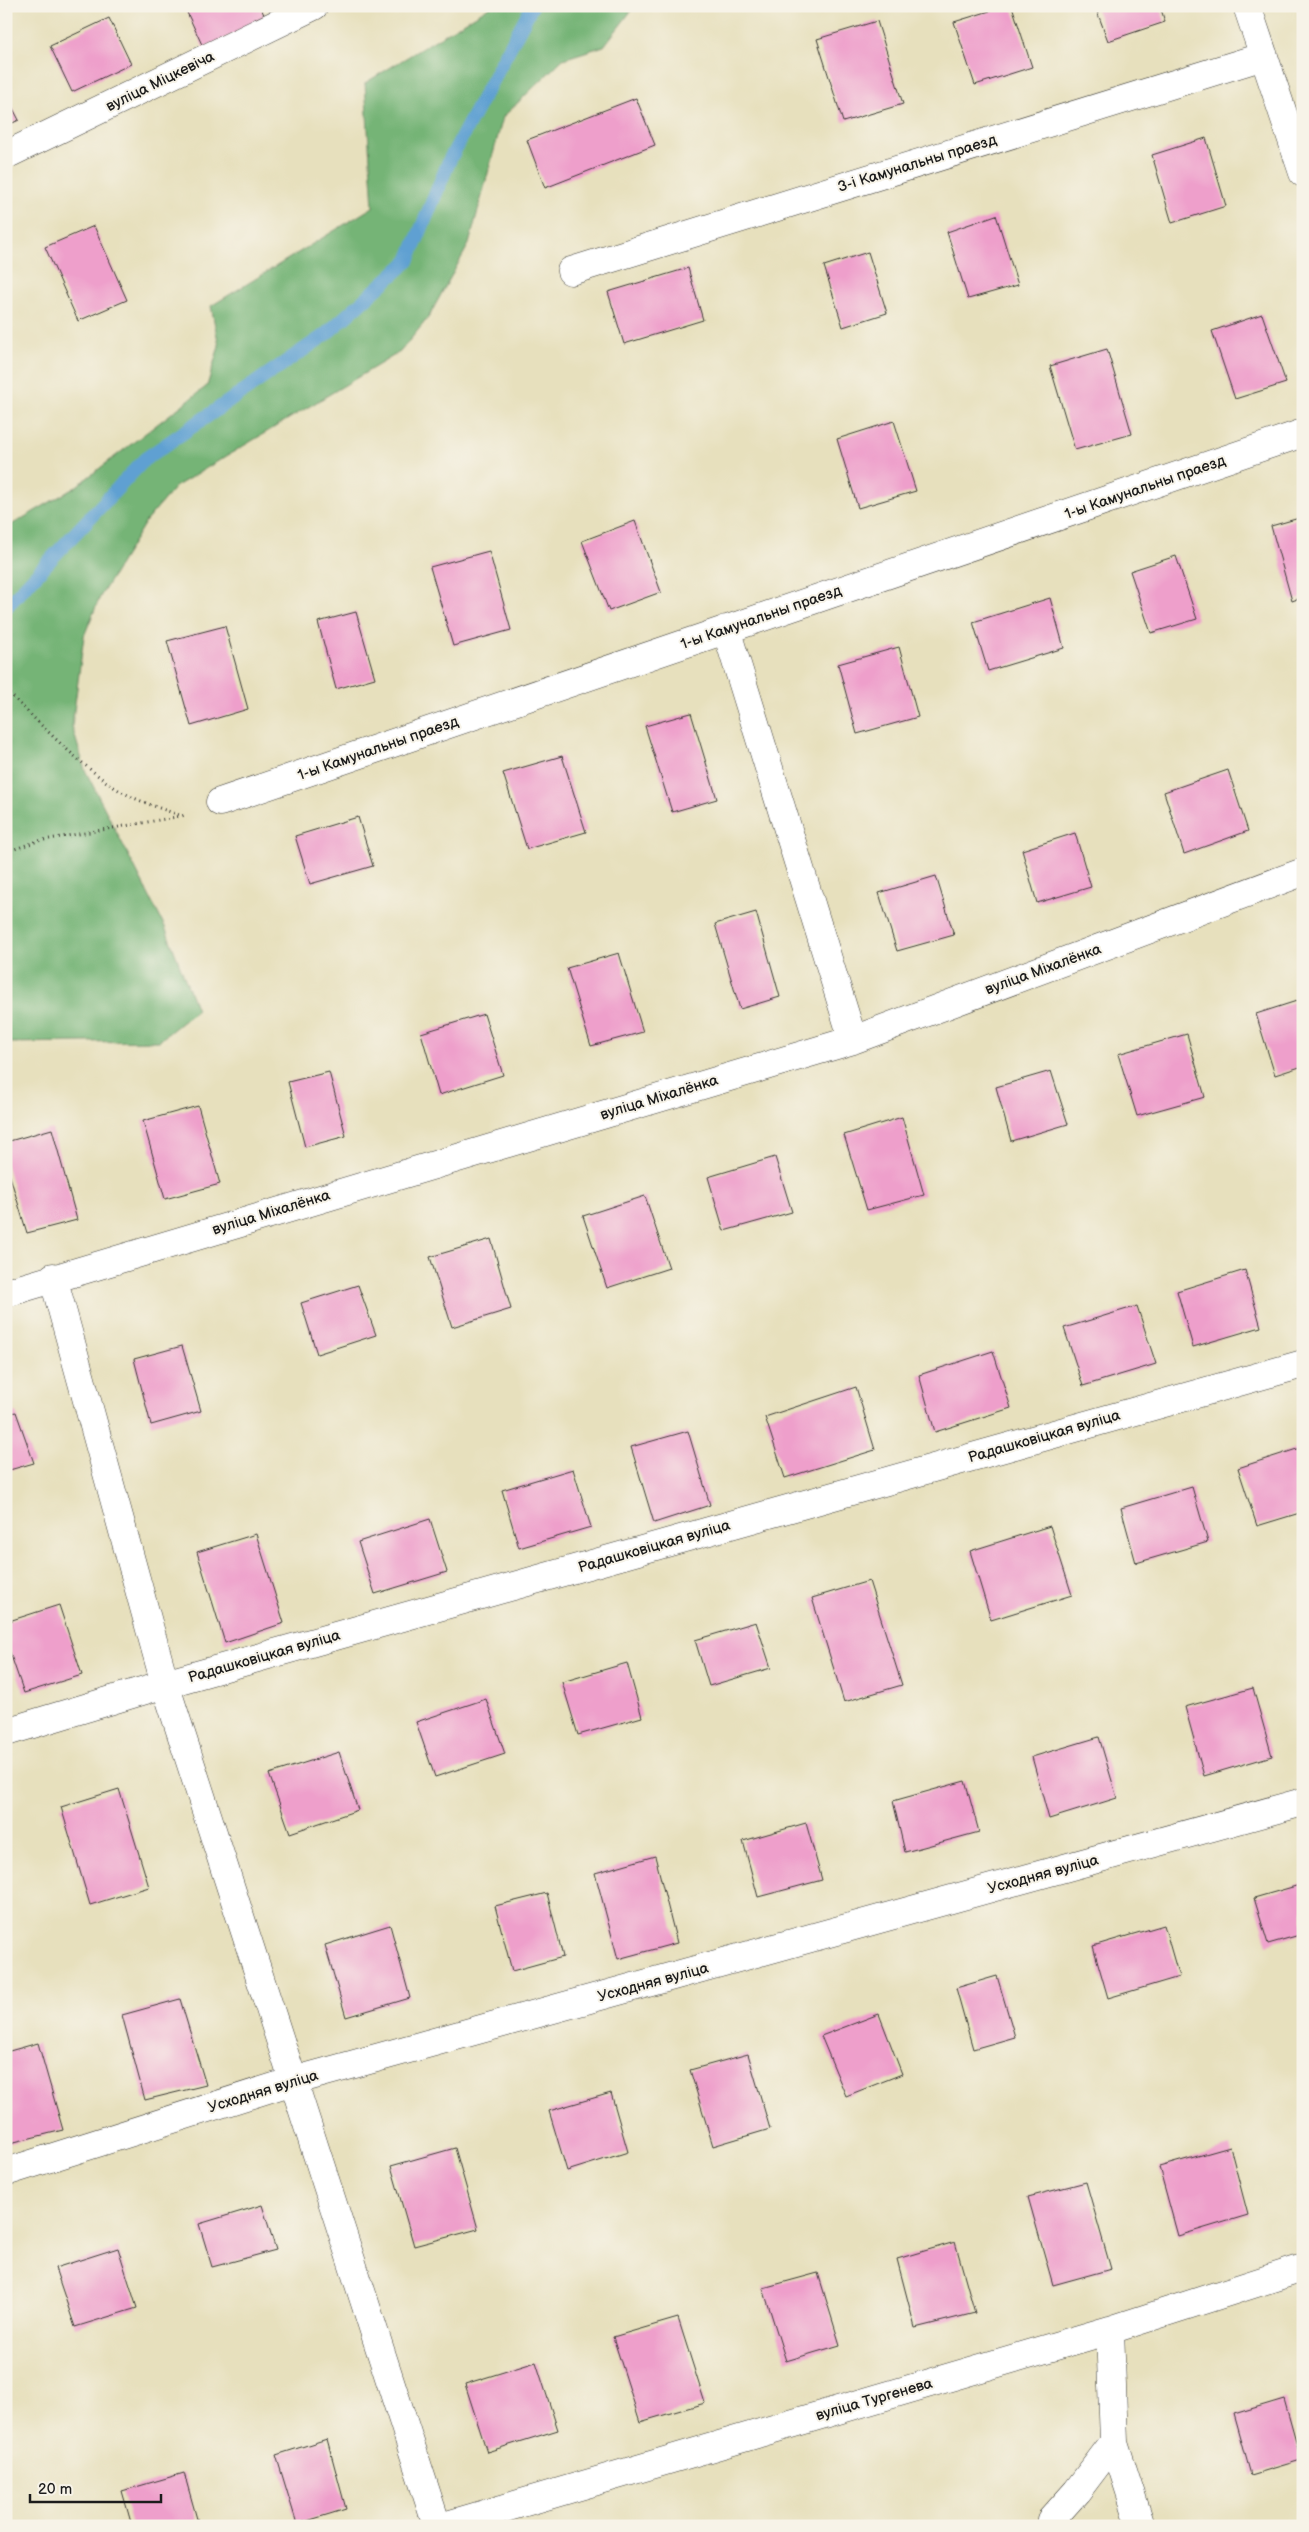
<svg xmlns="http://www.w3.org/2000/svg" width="1309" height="2532" font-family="'Balsamiq Sans',sans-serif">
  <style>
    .forest { fill: #74b476; stroke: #486849 }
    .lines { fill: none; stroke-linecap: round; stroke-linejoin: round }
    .stream { stroke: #5ea0d2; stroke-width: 14 }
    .building { fill: #ee9fcb }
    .minor-casing { stroke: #3a3934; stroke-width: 29 }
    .path { stroke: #3a3934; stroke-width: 3; stroke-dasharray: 1 4; stroke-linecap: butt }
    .minor { stroke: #fff; stroke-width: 28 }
    .labels { text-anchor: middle; stroke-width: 4; stroke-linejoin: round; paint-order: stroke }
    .street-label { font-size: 15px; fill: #1c1c1c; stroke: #f7f3e8 }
  </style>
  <rect width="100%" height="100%" fill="#f7f3e8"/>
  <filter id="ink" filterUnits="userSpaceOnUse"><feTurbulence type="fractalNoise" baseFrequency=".02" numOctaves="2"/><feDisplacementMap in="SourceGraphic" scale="10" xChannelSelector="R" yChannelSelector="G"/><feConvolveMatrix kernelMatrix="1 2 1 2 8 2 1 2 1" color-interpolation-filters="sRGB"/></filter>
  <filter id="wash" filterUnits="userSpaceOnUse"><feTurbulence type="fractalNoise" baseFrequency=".0096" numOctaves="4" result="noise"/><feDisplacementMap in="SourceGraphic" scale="20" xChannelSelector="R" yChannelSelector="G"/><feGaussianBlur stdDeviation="1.12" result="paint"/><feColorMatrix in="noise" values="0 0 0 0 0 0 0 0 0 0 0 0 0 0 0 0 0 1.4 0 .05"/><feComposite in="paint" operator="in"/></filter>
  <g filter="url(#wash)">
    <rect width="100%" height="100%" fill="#e7e0bd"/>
    <!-- forest -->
    <path class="forest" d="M491,6h144l-31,40 -41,13 -60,58 -34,127 -41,74 -28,34 -225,135 -29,34 -46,76 -16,39 -12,90 13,44 80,157 32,83 -38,31 -153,2v-515l68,-40 133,-102 12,-40 -8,-40 162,-99 -8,-124z"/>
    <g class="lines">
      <!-- stream -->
      <path class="stream" d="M6,607l139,-148 180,-124 83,-74 42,-102 82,-153"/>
    </g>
    <g id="blocks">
      <!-- building -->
      <path class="building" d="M184,6h76l6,13 -62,30z
        M1006,6h6l20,61 -57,18 -21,-63z
        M1095,6h65l5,16 -57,19z
        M109,18l22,46 -59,28 -22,-46z
        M877,21l26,83 -60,18 -26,-83z
        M6,95l13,25 -13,6z
        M636,98l19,47 -110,43 -18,-48z
        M1206,138l20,68 -54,17 -20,-68z
        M996,215l22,70 -50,14 -21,-67z
        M94,226l33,74 -49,21 -33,-74z
        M868,252l19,61 -44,14 -19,-61z
        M688,268l15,52 -79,24 -16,-52z
        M1262,314l24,69 -51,16 -23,-68z
        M1107,349l25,85 -57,16 -25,-84z
        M894,421l22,70 -58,17 -21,-69z
        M1303,517v80l-11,4 -21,-75z
        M635,521l26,71 -52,19 -27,-70z
        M489,551l22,79 -58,16 -23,-79z
        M1176,556l21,63 -46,14 -21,-62z
        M1050,598l14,50 -76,23 -15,-49z
        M356,612l19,66 -39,11 -18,-67z
        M225,626l23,83 -57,17 -24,-85z
        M899,647l19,70 -61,17 -19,-70z
        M691,713l26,86 -45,13 -27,-86z
        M562,756l24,76 -59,17 -24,-76z
        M1228,770l20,61 -64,23 -20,-62z
        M358,817l15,49 -63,18 -15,-48z
        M1075,833l16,54 -54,16 -15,-53z
        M936,876l18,59 -57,16 -18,-58z
        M756,912l24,85 -40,12 -25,-85z
        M619,953l24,79 -52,14 -24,-78z
        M1303,999v67l-28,9 -19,-61z
        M484,1014l19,61 -64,20 -18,-62z
        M1187,1034l18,63 -68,19 -19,-62z
        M1051,1071l17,53 -57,17 -15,-54z
        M329,1072l17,64 -41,11 -17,-65z
        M198,1106l22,78 -55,15 -22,-78z
        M902,1117l22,78 -57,15 -23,-75z
        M52,1129l25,91 -50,13 -21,-70v-21z
        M775,1157l17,55 -68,19 -16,-54z
        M645,1196l24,72 -62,20 -24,-72z
        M491,1239l20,70 -59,18 -22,-70z
        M1245,1270l16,57 -68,20 -16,-56z
        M358,1285l18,50 -59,19 -16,-51z
        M1137,1306l19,58 -73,22 -19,-58z
        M182,1346l19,65 -50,14 -17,-66z
        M993,1351l18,57 -76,24 -16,-57z
        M856,1387l19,63 -90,28 -20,-61z
        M16,1412l18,51 -28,8v-57z
        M688,1431l22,74 -56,18 -23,-76z
        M1303,1447v65l-46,14 -19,-58z
        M573,1469l18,58 -72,21 -17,-58z
        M1192,1487l16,55 -72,21 -15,-55z
        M430,1519l17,53 -72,22 -17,-52z
        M1050,1526l22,69 -81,25 -21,-69z
        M256,1534l28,89 -59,20 -28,-91z
        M869,1581l33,104 -58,17 -32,-104z
        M59,1605l23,70 -58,18 -18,-52v-19z
        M756,1622l15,46 -62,18 -14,-46z
        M627,1663l15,54 -64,18 -16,-53z
        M1253,1688l19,68 -68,20 -19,-69z
        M486,1699l19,55 -70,23 -19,-55z
        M1099,1737l18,61 -68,21 -17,-62z
        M339,1752l19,58 -68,23 -21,-59z
        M965,1781l14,51 -74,20 -12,-51z
        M119,1789l30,98 -59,18 -29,-98z
        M806,1823l16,57 -64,17 -15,-56z
        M655,1856l22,87 -59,16 -23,-86z
        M1303,1884v50l-35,10 -14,-46z
        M547,1893l16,64 -51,14 -17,-65z
        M390,1925l20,73 -64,19 -21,-72z
        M1164,1925l15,52 -71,21 -15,-52z
        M997,1976l18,61 -42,12 -17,-61z
        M180,1999l26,86 -61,15 -23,-85z
        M879,2014l23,60 -56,22 -25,-60z
        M38,2043l25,87 -57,14v-92z
        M748,2054l22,75 -57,17 -23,-76z
        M611,2093l17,59 -61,19 -18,-60z
        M1230,2147l18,68 -70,21 -19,-69z
        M455,2148l23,81 -64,17 -23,-80z
        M1086,2182l25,87 -58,16 -25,-88z
        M262,2205l14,45 -64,17 -13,-43z
        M955,2242l20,71 -60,15 -18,-69z
        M118,2248l19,60 -62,19 -20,-59z
        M818,2273l22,72 -54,16 -23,-73z
        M678,2318l27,85 -65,19 -27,-85z
        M536,2362l22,68 -71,22 -22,-68z
        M1284,2399l17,61 -50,15 -17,-61z
        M327,2439l19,70 -49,15 -21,-69z
        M184,2473l15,53h-67l-10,-35z"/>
    </g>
  </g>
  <g filter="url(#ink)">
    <use href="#blocks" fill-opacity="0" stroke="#3a3934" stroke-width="1"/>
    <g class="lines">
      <!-- minor casing -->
      <g class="minor-casing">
        <path id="minor" d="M1247,6l56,167
          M6,155l308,-149
          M571,271l693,-215
          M726,629l127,411
          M220,802l1083,-369
          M53,1277l112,407 272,842
          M6,1293l847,-253 450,-168
          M6,1732l159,-48 1138,-320
          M6,2172l287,-91 1010,-279
          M1114,2442l27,84
          M444,2526l666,-196 193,-62
          M1053,2526l-2,-6 26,-29 37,-49 -4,-112"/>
      </g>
      <!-- path -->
      <path class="path" d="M6,690c31,31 67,68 102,93 22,16 49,24 74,33l5,-2
        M6,852l32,-11 144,-25"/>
      <!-- minor -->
      <use href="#minor" class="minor"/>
    </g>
  </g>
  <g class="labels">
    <!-- street labels -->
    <g class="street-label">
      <text transform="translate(160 81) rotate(-26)" y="5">вуліца Міцкевіча</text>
      <text transform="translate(917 163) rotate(-17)" y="5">3-і Камунальны праезд</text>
      <text transform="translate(1145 487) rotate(-19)" y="5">1-ы Камунальны праезд</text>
      <text transform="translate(761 617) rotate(-19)" y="5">1-ы Камунальны праезд</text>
      <text transform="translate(378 748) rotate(-19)" y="5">1-ы Камунальны праезд</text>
      <text transform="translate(1043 969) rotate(-20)" y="5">вуліца Міхалёнка</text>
      <text transform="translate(659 1097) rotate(-17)" y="5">вуліца Міхалёнка</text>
      <text transform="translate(271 1212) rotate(-17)" y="5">вуліца Міхалёнка</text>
      <text transform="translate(1044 1436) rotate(-16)" y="5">Радашковіцкая вуліца</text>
      <text transform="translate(654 1546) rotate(-16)" y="5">Радашковіцкая вуліца</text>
      <text transform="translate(264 1656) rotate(-16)" y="5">Радашковіцкая вуліца</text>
      <text transform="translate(1043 1874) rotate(-15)" y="5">Усходняя вуліца</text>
      <text transform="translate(653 1982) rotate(-15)" y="5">Усходняя вуліца</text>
      <text transform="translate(263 2091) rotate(-17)" y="5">Усходняя вуліца</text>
      <text transform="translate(874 2399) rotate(-16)" y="5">вуліца Тургенева</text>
    </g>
  </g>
  <!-- margin -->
  <rect width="1309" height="2532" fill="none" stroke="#f7f3e8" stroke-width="25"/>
  <!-- scale -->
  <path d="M30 2494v8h131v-8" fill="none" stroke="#1c1c1c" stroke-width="2.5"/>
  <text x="38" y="2494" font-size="15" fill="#1c1c1c" stroke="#f7f3e8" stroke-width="4" paint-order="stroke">20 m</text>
</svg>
